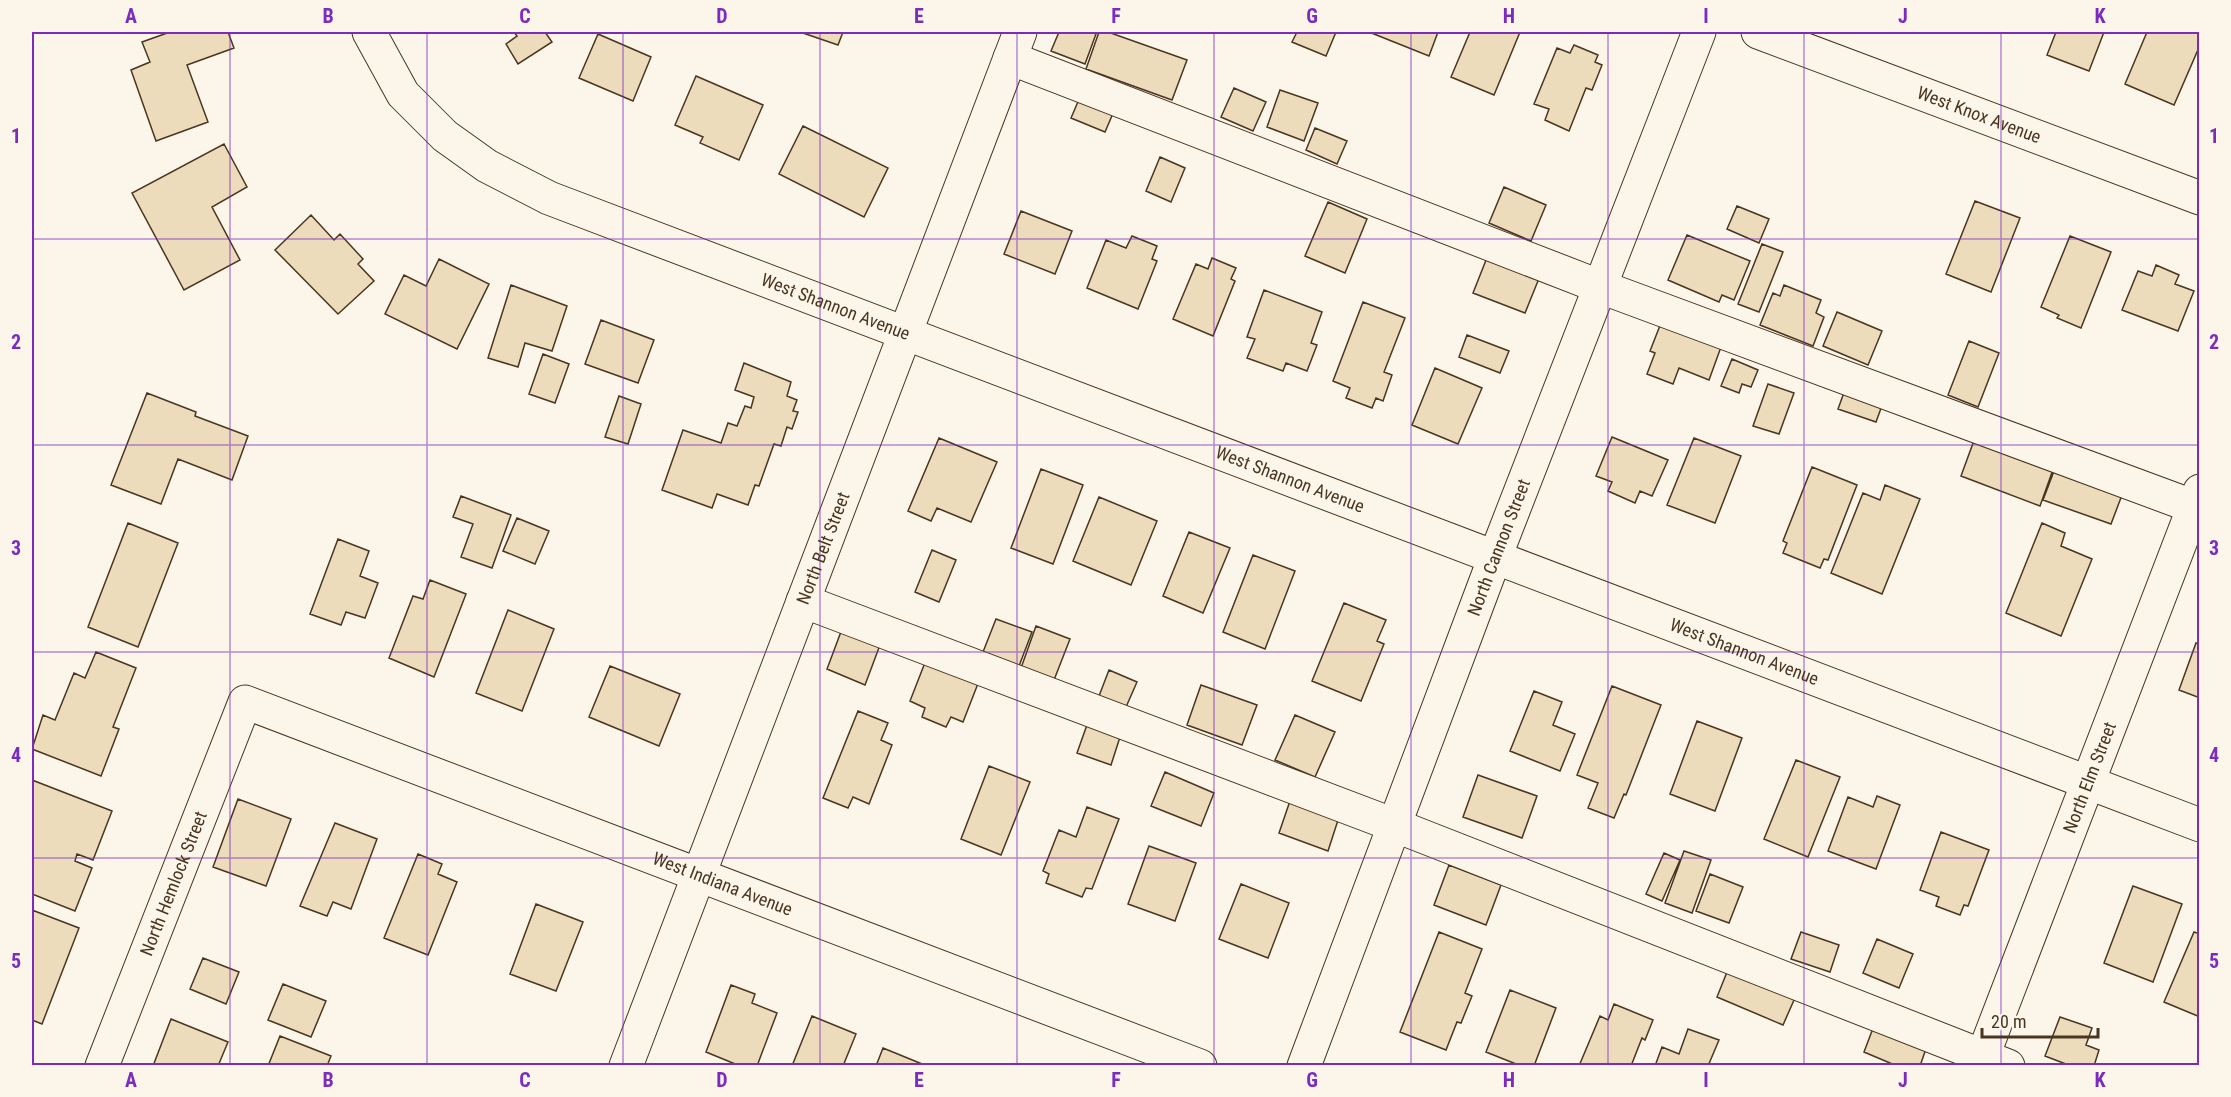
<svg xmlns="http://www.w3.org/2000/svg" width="2231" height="1097" font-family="'Roboto Condensed',sans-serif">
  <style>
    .building { fill: #ecdcbc; stroke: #4a3520; stroke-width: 1.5 }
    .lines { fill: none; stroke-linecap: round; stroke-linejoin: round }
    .minor-casing { stroke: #4a3520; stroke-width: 35 }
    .minor { stroke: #fbf6e9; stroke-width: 33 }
    .grid { fill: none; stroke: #7b2cbf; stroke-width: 1.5; stroke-opacity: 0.55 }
    .labels { text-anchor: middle; stroke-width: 4.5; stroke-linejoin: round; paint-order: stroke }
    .street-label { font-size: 18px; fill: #4a3520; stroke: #fbf6e9 }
    .neatline { fill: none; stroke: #7b2cbf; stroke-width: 2 }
    .grid-label { font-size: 20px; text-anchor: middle; font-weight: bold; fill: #7b2cbf }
  </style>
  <rect width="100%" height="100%" fill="#fbf6e9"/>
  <!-- building -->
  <path class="building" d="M170,32h58l6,16 -47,17 21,57 -52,19 -25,-71 19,-8 -8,-20z
    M514,32h31l7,10 -34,22 -12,-20 11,-8z
    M800,32h43l-5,13z
    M1059,32h32l5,2 -11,30 -34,-13z
    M1099,32h9l79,28 -15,40 -86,-31z
    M1297,32h39l-10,24 -34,-14z
    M1369,32h69l-9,24z
    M1470,32h50l-26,63 -43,-18z
    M2056,32h48l-15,39 -42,-16z
    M2147,32h53v13l-26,60 -49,-21z
    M598,34l53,23 -18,44 -54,-23z
    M1574,45l24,10 -3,7 7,3 -10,25 -6,-2 -17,43 -24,-11 4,-11 -15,-5 23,-56 13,5z
    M696,76l67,29 -24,55 -39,-17 3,-6 -28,-12z
    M1234,88l32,14 -13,29 -32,-14z
    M1280,90l38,13 -14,38 -37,-14z
    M1080,97l34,14 -9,21 -34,-14z
    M803,126l85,42 -24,49 -85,-43z
    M1315,128l32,13 -10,23 -31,-14z
    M224,144l23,43 -35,20 28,53 -56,30 -52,-97z
    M1160,157l25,11 -14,34 -25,-11z
    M1504,187l42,18 -15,36 -42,-18z
    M1975,201l45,17 -29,74 -45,-18z
    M1328,202l39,17 -22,54 -40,-17z
    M1737,206l32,13 -10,24 -32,-14z
    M1021,211l51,20 -17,43 -51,-20z
    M311,215l23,25 6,-6 23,25 -5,5 16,17 -36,33 -63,-64z
    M1687,235l63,26 -16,39 -12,-5 -3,7 -51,-22z
    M1132,236l25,10 -5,13 5,2 -19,48 -51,-21 19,-48 20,8z
    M2070,236l41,16 -30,76 -24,-10 2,-3 -18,-8z
    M1762,244l21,8 -24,60 -21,-8z
    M1490,250l52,21 -17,42 -52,-20z
    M1212,258l24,10 -5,11 4,2 -22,55 -40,-17 23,-55 12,5z
    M439,259l50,25 -32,65 -72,-35 19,-39 22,11z
    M2156,265l23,10 -4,9 19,7 -16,40 -56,-21 16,-39 14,5z
    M511,285l56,21 -15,45 -27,-8 -7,24 -30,-9z
    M1784,285l37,15 -5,13 8,4 -11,29 -53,-21 13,-32 7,3z
    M1264,290l58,22 -11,31 6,2 -10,26 -21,-8 -3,8 -36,-13 8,-19 -8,-2z
    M1363,302l42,16 -21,54 8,3 -9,26 -7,-3 -4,10 -26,-10 4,-10 -17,-7z
    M1837,312l45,19 -14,34 -45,-19z
    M601,320l53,20 -16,43 -53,-19z
    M1661,323l60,24 -12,33 -30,-12 -6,16 -26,-10 8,-21 -5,-2z
    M1467,335l42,16 -9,22 -41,-16z
    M1969,341l30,12 -21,54 -30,-12z
    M543,354l26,10 -14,39 -26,-9z
    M1732,359l26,11 -7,17 -9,-3 -3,9 -18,-7z
    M744,363l47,19 -4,14 10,4 -4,11 5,1 -6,17 -5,-2 -6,19 -7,-2 -15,42 -4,-1 -7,20 -31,-11 -5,14 -50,-18 21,-60 38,13 7,-20 9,3 8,-20 6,2 3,-11 -19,-7z
    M1435,368l47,20 -24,56 -46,-19z
    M1768,384l26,9 -15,41 -26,-8z
    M1846,387l38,13 -8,22 -38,-13z
    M147,393l49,19 -1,4 53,20 -16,44 -54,-21 -17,45 -50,-19z
    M619,396l22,8 -13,40 -23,-7z
    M1976,435l79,29 -15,42 -79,-30z
    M1612,437l56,23 -16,36 -12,-5 -5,12 -27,-12 4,-9 -16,-6z
    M939,438l58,24 -26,60 -34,-14 -6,13 -23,-10z
    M1694,438l47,18 -26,67 -48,-18z
    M1812,467l45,18 -29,75 -4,-1 -4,9 -37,-15 4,-10 -4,-2z
    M1041,469l42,16 -30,79 -42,-16z
    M2054,471l68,24 -11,29 -68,-24z
    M1885,485l35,14 -38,95 -51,-21 32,-80 17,7z
    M461,496l50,19 -19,53 -31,-11 12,-33 -20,-7z
    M1099,497l58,24 -26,64 -58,-24z
    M517,518l32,13 -14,33 -32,-13z
    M128,523l50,20 -40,104 -50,-20z
    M2042,523l23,10 -4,13 31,13 -31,77 -55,-23z
    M1189,532l41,16 -27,65 -40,-17z
    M338,539l31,12 -9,25 18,7 -13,35 -19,-6 -5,13 -31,-11z
    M932,550l24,10 -17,42 -24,-10z
    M1253,555l42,16 -30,78 -42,-17z
    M430,580l36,14 -32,83 -45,-19 24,-62 10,3z
    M1344,603l42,17 -9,21 7,3 -23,57 -49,-20z
    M508,610l46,19 -32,82 -46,-18z
    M996,619l36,13 -13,34 -36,-14z
    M1036,626l34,13 -16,41 -33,-12z
    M842,629l38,16 -15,40 -38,-16z
    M2196,643l4,1v54l-21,-8z
    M96,652l40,16 -23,59 6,2 -18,47 -69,-27 11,-34 12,5 19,-47 11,5z
    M926,660l53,21 -16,41 -12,-5 -5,10 -24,-10 3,-9 -15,-7z
    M610,666l70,28 -21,52 -70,-29z
    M1109,670l28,12 -11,25 -27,-11z
    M1201,685l56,20 -15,40 -55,-20z
    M1612,686l49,19 -35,90 -2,-1 -10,24 -26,-10 10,-25 -21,-8z
    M1534,691l28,11 -9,23 22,9 -15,37 -50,-20z
    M858,711l30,12 -7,17 11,5 -23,59 -16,-7 -5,11 -25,-10z
    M1295,715l40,17 -20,45 -40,-17z
    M1697,721l45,17 -27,73 -45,-17z
    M1088,722l33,12 -10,31 -34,-12z
    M1796,760l44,17 -32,80 -44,-18z
    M989,766l41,16 -29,73 -40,-16z
    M1165,772l49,21 -13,33 -50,-20z
    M1478,775l59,21 -15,42 -59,-21z
    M32,780l80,31 -19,49 -16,-6 -2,7 17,7 -17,43 -43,-17z
    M1877,796l23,9 -24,64 -48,-18 20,-54 25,10z
    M1291,798l49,16 -12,37 -49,-18z
    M238,799l53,20 -25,67 -53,-19z
    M1087,807l32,12 -27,70 -6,-1 -4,9 -36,-14 3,-9 -6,-3 16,-41 17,7z
    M335,823l42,16 -26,70 -18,-7 -6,14 -27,-10z
    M1941,832l48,18 -21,56 -4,-1 -4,10 -24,-9 3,-9 -19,-7z
    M1149,846l47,17 -21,58 -47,-17z
    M1684,851l27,9 -19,53 -27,-10z
    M1664,853l16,7 -18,41 -16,-7z
    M418,854l24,10 -4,10 19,8 -29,73 -44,-17z
    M1449,865l52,20 -15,40 -52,-20z
    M1710,874l33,13 -14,36 -33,-12z
    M1241,884l48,19 -21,55 -49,-19z
    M2133,886l49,18 -29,78 -49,-19z
    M536,904l47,18 -27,69 -46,-17z
    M32,910l47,18 -37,96 -10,-4z
    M1439,932l43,17 -17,44 7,3 -11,27 -4,-1 -11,28 -46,-18z
    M1801,932l38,13 -9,27 -39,-13z
    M2194,932l6,2v83l-36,-15z
    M1877,939l36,15 -14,34 -36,-15z
    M203,958l36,14 -13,32 -36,-15z
    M1731,962l67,29 -15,34 -66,-28z
    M283,984l43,17 -15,36 -43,-17z
    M731,985l24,9 -3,9 25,10 -20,53h-17l-34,-14z
    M1510,990l46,18 -22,58h-13l-35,-14z
    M1614,1004l39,16 -8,20 -3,-2 -11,28h-52l21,-50 8,4z
    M812,1016l44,18 -13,32h-51z
    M2060,1017l32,11 -6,17 13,5 -5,16h-23l-26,-10z
    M171,1019l57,23 -10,24h-65z
    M1875,1023l53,20 -8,23h-23l-33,-14z
    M1688,1029l31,11 -11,26h-53l7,-19 17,7z
    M280,1036l51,20 -4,10h-59z
    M883,1048l44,18h-51z"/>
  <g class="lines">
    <!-- minor casing -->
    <g class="minor-casing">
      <g id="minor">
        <path id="s1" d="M369,32l34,62 42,42 42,30 62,32 1651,627"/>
        <path id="s2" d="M1758,32l442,166"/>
        <path d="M1010,58l591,229 599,222"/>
        <path d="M803,601l591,224 614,241"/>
        <path id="s3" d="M102,1066l143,-364 955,364"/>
        <path id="s4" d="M626,1066l394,-1034"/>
        <path id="s5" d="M1304,1066l191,-509 204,-525"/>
        <path id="s6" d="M1979,1066l221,-575"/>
      </g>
    </g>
    <!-- minor -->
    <use href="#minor" class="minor"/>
  </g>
  <!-- grid -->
  <path class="grid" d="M230,32v1034M427,32v1034M623,32v1034M820,32v1034M1017,32v1034M1214,32v1034M1411,32v1034M1608,32v1034M1804,32v1034M2001,32v1034M32,239h2168M32,445h2168M32,652h2168M32,858h2168"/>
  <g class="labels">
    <!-- street labels -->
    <g class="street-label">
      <text dy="6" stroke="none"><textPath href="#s2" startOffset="236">West Knox Avenue</textPath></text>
      <text dy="6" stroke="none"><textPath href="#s1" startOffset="558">West Shannon Avenue</textPath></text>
      <text dy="6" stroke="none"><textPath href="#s1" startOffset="1044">West Shannon Avenue</textPath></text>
      <text dy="6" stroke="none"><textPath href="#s5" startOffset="554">North Cannon Street</textPath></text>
      <text dy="6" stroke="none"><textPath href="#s4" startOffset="554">North Belt Street</textPath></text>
      <text dy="6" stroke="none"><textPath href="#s1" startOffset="1530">West Shannon Avenue</textPath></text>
      <text dy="6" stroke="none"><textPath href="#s6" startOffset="309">North Elm Street</textPath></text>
      <text dy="6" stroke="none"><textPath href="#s3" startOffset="196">North Hemlock Street</textPath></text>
      <text dy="6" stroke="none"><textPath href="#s3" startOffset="902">West Indiana Avenue</textPath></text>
    </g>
  </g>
  <!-- border -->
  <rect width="2231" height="1097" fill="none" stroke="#fbf6e9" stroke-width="66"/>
  <!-- scale -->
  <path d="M1982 1028v9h116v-9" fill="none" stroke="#4a3520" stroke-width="3"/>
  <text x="1991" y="1028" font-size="18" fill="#4a3520" stroke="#fbf6e9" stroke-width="4.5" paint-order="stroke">20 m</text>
  <rect x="33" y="33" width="2165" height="1031" class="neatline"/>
  <g class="grid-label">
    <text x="131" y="23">A</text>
    <text x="328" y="23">B</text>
    <text x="525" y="23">C</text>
    <text x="722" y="23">D</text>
    <text x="919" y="23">E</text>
    <text x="1116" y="23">F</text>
    <text x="1312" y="23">G</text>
    <text x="1509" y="23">H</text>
    <text x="1706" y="23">I</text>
    <text x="1903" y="23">J</text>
    <text x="2100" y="23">K</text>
    <text x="16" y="143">1</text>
    <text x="2214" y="143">1</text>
    <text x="16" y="349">2</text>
    <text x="2214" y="349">2</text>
    <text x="16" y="555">3</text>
    <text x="2214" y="555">3</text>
    <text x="16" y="762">4</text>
    <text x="2214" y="762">4</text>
    <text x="16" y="968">5</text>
    <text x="2214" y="968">5</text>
    <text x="131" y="1087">A</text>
    <text x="328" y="1087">B</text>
    <text x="525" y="1087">C</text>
    <text x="722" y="1087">D</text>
    <text x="919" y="1087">E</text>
    <text x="1116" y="1087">F</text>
    <text x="1312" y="1087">G</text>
    <text x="1509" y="1087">H</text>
    <text x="1706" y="1087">I</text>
    <text x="1903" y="1087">J</text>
    <text x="2100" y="1087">K</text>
  </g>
</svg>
